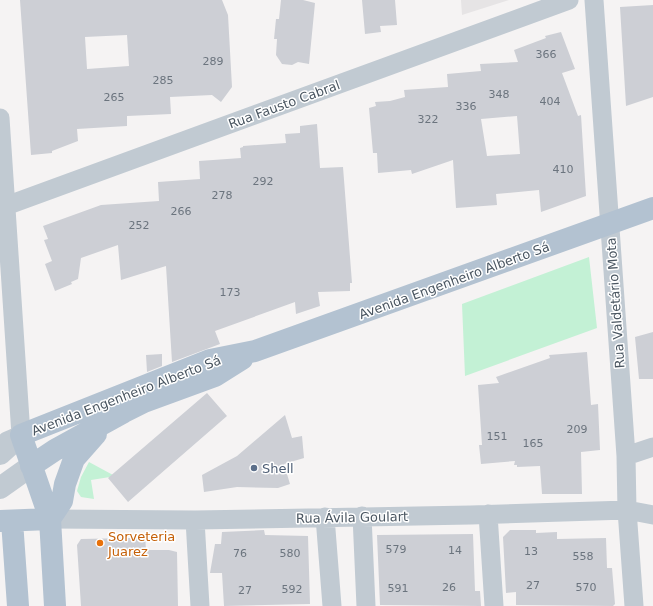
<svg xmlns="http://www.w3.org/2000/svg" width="653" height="606" font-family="'DejaVu Sans',sans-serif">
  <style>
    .education { fill: #e6e4e5 }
    .green { fill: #c3f1d5 }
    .building { fill: #cdcfd5; fill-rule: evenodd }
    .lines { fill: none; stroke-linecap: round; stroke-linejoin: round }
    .minor { stroke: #c1cad2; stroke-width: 19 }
    .tertiary { stroke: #c1cad2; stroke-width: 22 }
    .primary { stroke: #b3c2d1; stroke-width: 22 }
    .service-dot { fill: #5c6f8a; stroke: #fff; stroke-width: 1.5 }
    .food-dot { fill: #e8710a; stroke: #fff; stroke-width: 1.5 }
    .labels { text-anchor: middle; stroke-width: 3; stroke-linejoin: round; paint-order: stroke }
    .number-label { font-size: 11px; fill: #6b747e }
    .street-label { font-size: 13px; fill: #4a5661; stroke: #fff }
    .service-label { font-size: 13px; fill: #4e5e75; stroke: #fff; text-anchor: start }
    .food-label { font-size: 13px; fill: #c56008; stroke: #fff; text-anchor: start }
  </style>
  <rect width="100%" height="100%" fill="#f5f3f3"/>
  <!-- education -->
  <path class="education" d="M461,0h48l-47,15z"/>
  <!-- green -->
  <path class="green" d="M589,257l8,71 -132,48 -3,-72z
    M89,462l24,13 -3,2 -19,3 3,19 -13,-2 -4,-6 4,-14z"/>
  <!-- building -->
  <path class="building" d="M20,0h202l6,15 4,72 -11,15 -9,-7 -42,2 1,17 -44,2v10l-50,3 1,12 -26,10v2l-21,2zM127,35l2,31 -42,3 -2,-32z
    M281,0h22l12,3 -6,61 -11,-2 -6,3 -10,-1 -6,-9 1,-16h-3l2,-20h3z
    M362,0h33l2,25 -17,1 1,6 -16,2z
    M653,5v92l-27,9 -6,-99z
    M561,32l14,37 -13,4 16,43 3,-1 5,81 -45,16 -2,-22 -43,4 1,11 -41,3 -3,-48 -41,14 -1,-4 -33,3 -1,-20h-4l-4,-45 7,-2 -1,-4 15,-1 15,-4 -1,-7 44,-3 -1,-13 34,-3 -1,-7 38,-2 -4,-12 32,-12 -1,-2zM517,116l3,38 -33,2 -6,-37z
    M317,124l3,44 23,-1 9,116h-2v8l-32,1 2,14 -24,8 -1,-12 -80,29 5,13 -48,18 -6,-96 -45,14 -3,-35 -37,13 -3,21 -7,3 1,2 -17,7 -10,-27 7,-3 -8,-21 4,-1 -5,-13 58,-21 58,-4 -1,-19 42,-3 -1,-18 42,-3 -1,-10 3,-1v-1l43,-3 -1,-9 15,-1v-7z
    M653,332v47h-14l-4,-42z
    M587,352l4,53 7,-1 2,46 -19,2 1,42h-40l-2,-28 -23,1v-2h-3l1,-4 -34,3 -2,-19h3l-4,-60 21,-2 -3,-6 54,-19 -1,-3z
    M162,354v12l-15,6 -1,-17z
    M207,393l20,23 -99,86 -20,-24z
    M285,415l7,23 10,-2 2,22 -20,6 6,20 -12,4 -41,-1 -33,5 -2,-17 35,-19z
    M264,530l1,5 43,1 2,68 -86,2 -2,-33h-12l5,-29h6l1,-12z
    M510,530h26v3l21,-1v7l49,-1 1,30h5l3,36 -2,2 -97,-1v-13l-10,1 -3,-56z
    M473,534l2,57h5l1,15 -101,-1 -3,-70z
    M130,535h15l1,15h23l8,2 1,54h-97l-4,-61 4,-6 49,-1z"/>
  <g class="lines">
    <!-- minor -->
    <path class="minor" d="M594,0l32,456 1,54 7,96
      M0,118l21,317 -14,6
      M0,208l569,-208
      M626,456l27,-9
      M488,514l6,92
      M362,516l4,90
      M325,517l7,89
      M50,519l145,1 276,-5 156,-5 26,5
      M195,520l5,86"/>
    <!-- tertiary -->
    <path class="tertiary" d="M0,454l21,-19
      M0,488l31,-22"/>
    <!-- primary -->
    <path class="primary" d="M31,466l24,-16 69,-38 20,-10 71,-26 27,-17
      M50,519l12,-18 3,-17 9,-25 22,-25
      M0,521l50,-2
      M12,521l6,85
      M55,606l-5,-87 -29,-84 189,-75 45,-9 398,-143"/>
  </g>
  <!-- markers -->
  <circle class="service-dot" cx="254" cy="468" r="4"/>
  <circle class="food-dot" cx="100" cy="543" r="4"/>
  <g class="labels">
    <!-- number labels -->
    <g class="number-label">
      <text x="546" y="58">366</text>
      <text x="213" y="65">289</text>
      <text x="163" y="84">285</text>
      <text x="499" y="98">348</text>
      <text x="114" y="101">265</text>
      <text x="550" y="105">404</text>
      <text x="466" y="110">336</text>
      <text x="428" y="123">322</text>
      <text x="563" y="173">410</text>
      <text x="263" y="185">292</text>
      <text x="222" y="199">278</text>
      <text x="181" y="215">266</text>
      <text x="139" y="229">252</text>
      <text x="230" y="296">173</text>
      <text x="577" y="433">209</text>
      <text x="497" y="440">151</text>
      <text x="533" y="447">165</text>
      <text x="396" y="553">579</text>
      <text x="455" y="554">14</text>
      <text x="531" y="555">13</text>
      <text x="240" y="557">76</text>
      <text x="290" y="557">580</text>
      <text x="583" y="560">558</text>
      <text x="533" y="589">27</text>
      <text x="449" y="591">26</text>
      <text x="586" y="591">570</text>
      <text x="398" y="592">591</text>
      <text x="292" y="593">592</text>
      <text x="245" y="594">27</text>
    </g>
    <!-- street labels -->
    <g class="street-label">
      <text transform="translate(284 104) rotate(-20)" y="5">Rua Fausto Cabral</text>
      <text transform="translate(454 280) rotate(-20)" y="5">Avenida Engenheiro Alberto Sá</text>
      <text transform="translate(615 303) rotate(-94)" y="5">Rua Valdetário Mota</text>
      <text transform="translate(126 395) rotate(-21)" y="5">Avenida Engenheiro Alberto Sá</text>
      <text transform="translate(352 517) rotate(-1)" y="5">Rua Ávila Goulart</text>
    </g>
    <!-- service labels -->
    <g class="service-label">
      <text x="262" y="473">Shell</text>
    </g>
    <!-- food labels -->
    <g class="food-label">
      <text x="108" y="541">Sorveteria<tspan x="108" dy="15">Juarez</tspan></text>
    </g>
  </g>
</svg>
